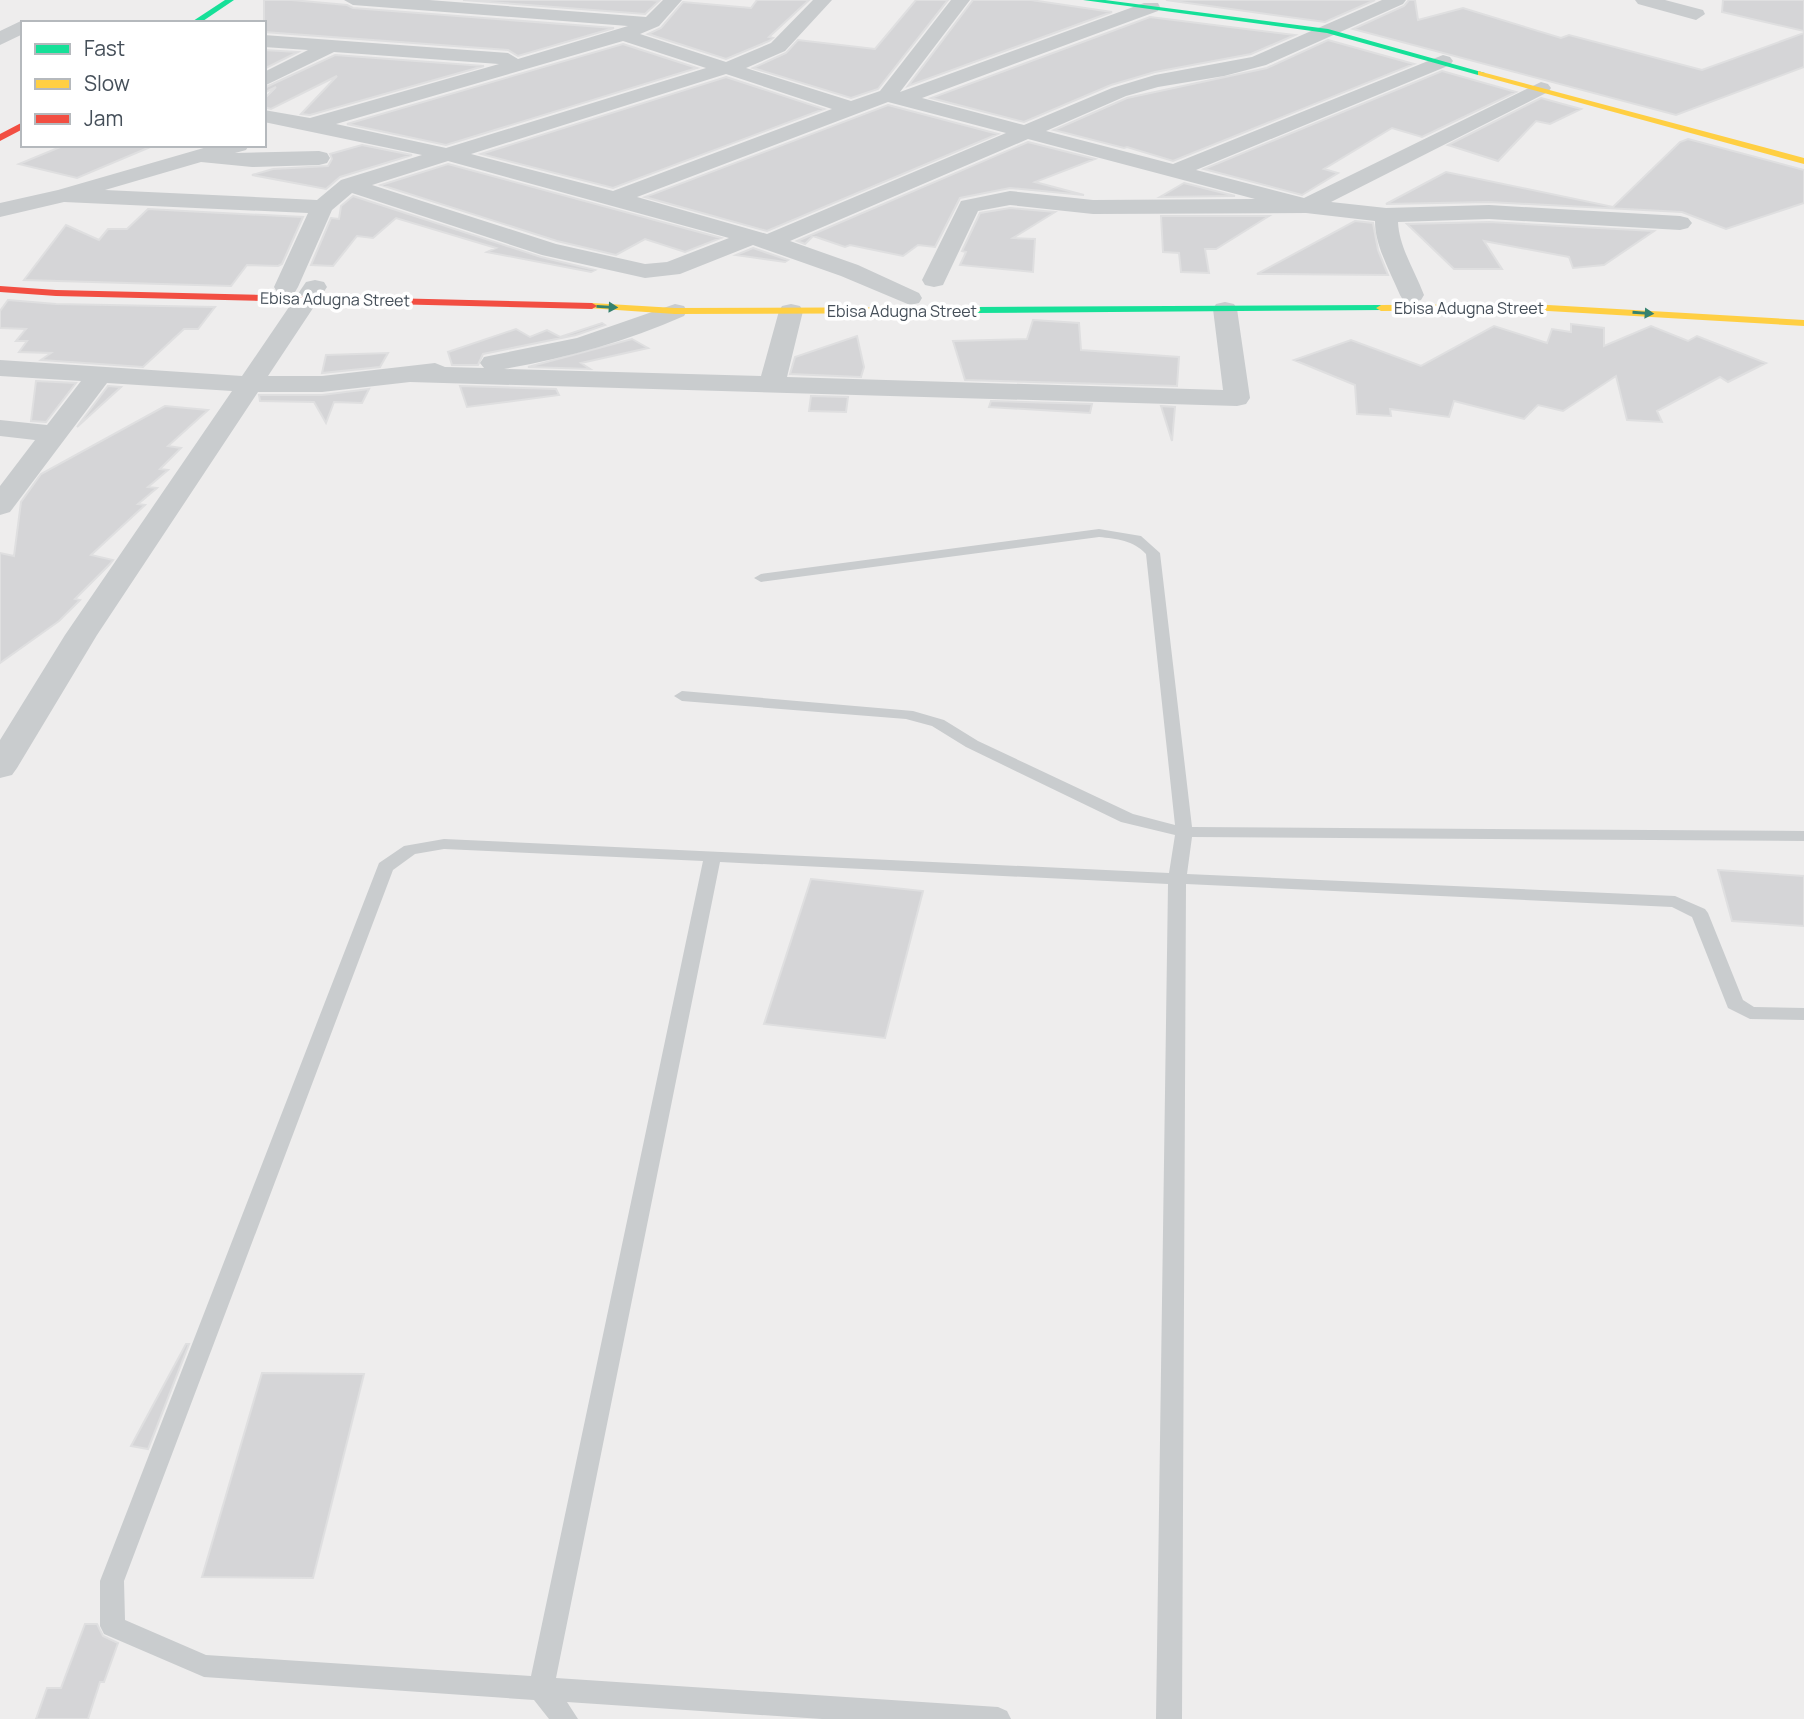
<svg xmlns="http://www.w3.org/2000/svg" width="1804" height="1719" font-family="Manrope,sans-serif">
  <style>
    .building { fill: #d5d5d7; stroke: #dfdfe0; stroke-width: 2 }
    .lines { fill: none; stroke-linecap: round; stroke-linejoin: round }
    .lane { fill: #c9ccce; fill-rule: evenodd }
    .street { fill: #c9ccce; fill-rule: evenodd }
    .fast { fill: #16e098; fill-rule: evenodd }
    .slow { fill: #ffcf43; fill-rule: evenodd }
    .jam { fill: #f24e42; fill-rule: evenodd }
    .oneway { fill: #35826f }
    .labels { text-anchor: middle; stroke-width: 7; stroke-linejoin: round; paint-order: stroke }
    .far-street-label { font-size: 16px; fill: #454f59; stroke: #fff }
  </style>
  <rect width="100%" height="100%" fill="#eeeded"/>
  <!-- building -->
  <path class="building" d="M264,0h28l55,5 6,3 261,20 -96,28 -10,-6 -244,-18z
    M463,0h189l7,1 -14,13z
    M757,0h52l-40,37 4,1 -4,3 -43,18 -78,-25 13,-6 22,-26 68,6z
    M916,0h32l-70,89 -27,9 -98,-30 33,-15 12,-13 77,9z
    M973,0h58l81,12 -204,74z
    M1166,0h209l-50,22z
    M1409,0h6l3,20 45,-12 98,30 8,-3 133,35 102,-37v34l-128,48 -323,-86 51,-23z
    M1723,0h81v31l-82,-19z
    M1150,17l145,18 -44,19 -96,18 -44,13 -87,37 -93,-24z
    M1328,40l86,24 -241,97 -46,-14 -3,1 -70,-18 73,-32 140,-30z
    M623,44l74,24 -251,77 -99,-21z
    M264,50l34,2 -34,17z
    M335,55l149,11 -174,49 -9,-1 36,-38 -66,33 -7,-2v-8l12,-12 -12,6v-5z
    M1442,71l74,21 -94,45 -30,-9 -68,41 14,4 -36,22 -98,-26z
    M726,77l98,32 -211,79 -132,-34z
    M1541,98l40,11 -31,15 -14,-3 -38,40 -50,-16z
    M888,105l110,29 -231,97 -122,-34z
    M1688,139l116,31v33l-78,26 -44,-17 -193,-10 -103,2 60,-32 167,35 67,-65z
    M1028,142l67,17 -60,23 49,13 -74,-7 -50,10 -25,49 -17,-2 -15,11 -53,-11 -5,2 -32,-11 -8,8 -8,-3z
    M65,145h90l-78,33 -58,-14z
    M362,145l50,10 -72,22 -14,12 -74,-14 21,-6 55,-3 4,-7 -2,-5z
    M448,164l273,74 -36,14 -40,-13 -29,16 -59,-14 -176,-56z
    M1184,183l51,13 -75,1z
    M353,196l188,61 54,13 -4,2 -104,-20 9,-4 -100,-30 -23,20 -16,-2 -24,30 -22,-1 20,-47 8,1 2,-13z
    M1010,208l45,4 -42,26 22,1 -2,33 -73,-7 6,-13 -4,-1 18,-38z
    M148,209l55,3 100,5 -21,47 -4,2 -31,-1 -16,21 -207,-6 42,-55 33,15 9,-11h19z
    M1161,216h108l-53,33h-11l4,24 -28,-1 -2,-19 -16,-1z
    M1355,221l18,2 5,27 10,25 -131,-1z
    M1489,222l165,9 -50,34 -31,3 -4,-11 -85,-16 18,28h-48l-47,-45z
    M753,248l35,12 -3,2 -49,-7z
    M8,300l48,4 159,3 -17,22h-14l-41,38 -102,-7 10,-7 -32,-1 8,-11h-11l10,-12 -26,-1v-17z
    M1033,320l46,3 2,27 98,7 -2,29 -212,-6 -12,-39 74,-2z
    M602,323l3,2 -29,10 -93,19 -5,11h-26l-4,-13 68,-23 14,8 17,-7 13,7z
    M1571,324l33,4v18l47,-20 37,15 9,-5 69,27 -38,19 -8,-5 -63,34 5,11 -35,-2 -11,-44 -53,35 -25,-6 -14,14 -70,-18 -5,16 -59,-8 1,7 -34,-2 -2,-29 -61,-25 57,-20 70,26 73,-40 53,17 5,-14 19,3z
    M857,336l7,31 -3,10 -71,-3 5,-17z
    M632,339l16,9 -67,15 9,6 -62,-2z
    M388,353l-8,14 -58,6 4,-18z
    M36,381l40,2 -30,39 -15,-1z
    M108,386l13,1 -44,40z
    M460,386l96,3 3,6 -92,12z
    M369,389l-7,14 -28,-1 -8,21 -12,-21 -54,-1 -1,-6h63z
    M811,396l37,1 -2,15 -37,-1z
    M991,401l101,3 -2,9 -101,-6z
    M165,406l43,4 -40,36 13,2 -21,21 8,1 -20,17 9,1 -19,16 7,1 -54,50 22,5 -4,5 -34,34 5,1 -21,21 -59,42v-110l14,3 7,-54 20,-28z
    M1161,406l14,1 -3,34z
    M1718,870l86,6v50l-72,-5z
    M811,879l112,12 -38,147 -121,-14z
    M186,1344h3l-41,105 -17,-3z
    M262,1373l102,1 -51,204 -111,-1z
    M85,1624h12l6,12 15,7 -14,39h-4l-12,37h-52l11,-31h14z"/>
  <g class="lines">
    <!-- lane -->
    <path class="lane" d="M1099,529l42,7 19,17 32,274 612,4v10l-612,-4 -5,37 488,22 30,13 3,4 35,87 11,7 50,1v12l-54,-1 -22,-11 -36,-91 -20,-10 -486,-23 -4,835h-26l12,-835 -448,-22 -164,816 442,29 9,4 4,8h-189l-255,-17 11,17h-29l-15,-19 -330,-23 -100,-43 -4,-8v-45l279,-718 25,-17 40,-7 725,34 6,-38 -54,-13 -155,-75 -34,-21 -26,-7 -224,-18 -8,-5 8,-5 231,20 31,9 34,21 155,73 42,11 -29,-271c-13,-14 -29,-15 -47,-17l-338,45 -7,-4 7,-4zM444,849l259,12 -172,815 -325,-21 -81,-35 -1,-39 269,-711 22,-16z"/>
    <!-- street -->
    <path class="street" d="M344,0h85l217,17 17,-17h19l-23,26 -19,8 86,28 45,-19 42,-43h19l-47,51 -39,17 105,33 29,-10 71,-91h19l-70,92 244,-89h14l2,4 -2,4 -236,87 102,27 88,-37 43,-13 97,-18 130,-57h24l-3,4 -137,61 -42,11 -66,11 -32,9 -80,35 127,33 270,-109 7,2 3,4 -3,4 -254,105 108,28 237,-116 7,2 3,4 -3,4 -217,110 55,6 103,-3 191,11 8,2 4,5 -4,5 -8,2 -191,-11 -91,3c1,25 17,49 26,73l-3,5 -9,2 -9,-2 -3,-5c-10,-24 -25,-49 -25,-74l-69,-8 -213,1 -83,-9 -32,6 -35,74 -9,2 -9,-2 -3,-5 39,-79 49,-10 83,9 162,-1 -227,-60 -238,102 68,24 61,28 3,5 -3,5 -9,2 -69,-29 -88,-31 -73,29 -35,4 -103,-23 -190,-62 -20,17 -34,77 -3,5 -9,2 -9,-2 -3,-5 34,-74 -244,-11 -64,15v-14l58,-13 156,-45h35l-3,5 -11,3 84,-2 8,2 3,5 -3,5 -8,2 -67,2 -51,-5 -96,28 212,10 24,-20 81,-25 -158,-33v-12l46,8 189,-54 -165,-12 -70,34v-14l44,-22 -44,-3v-12l244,18 10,6 110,-33 -275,-21zM623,41l83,27 -260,80 -110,-24zM726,74l106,35 -219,82 -142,-37zM888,102l118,31 -239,101 -130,-37zM448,161l281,77 -62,24 -22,2 -89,-20 -184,-59z
      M1635,0h30l38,10 2,4 -9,6 -58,-16z
      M23,20l7,3h-7v11l-23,11v-14z
      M315,280l9,2 3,5 -59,89h54l113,-13 10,4 39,1 -4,-5 4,-6 93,-19 98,-34 9,2 3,5 -3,5c-58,26 -118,42 -180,53l257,7 18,-65 3,-5 9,-2 9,2 3,5 -16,66 436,13 -10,-81 3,-5 9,-2 9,2 3,5 13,89 -4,6 -9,2 -827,-24 -88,10h-64l-161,243 -80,133 -5,7 -12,3v-38l65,-105 167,-244 -125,-8 -97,129 -10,3v-29l35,-46 -35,-4v-16l47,5 34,-44 -81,-5v-16l242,16 64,-94z"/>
    <!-- fast -->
    <path class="fast" d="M225,0h9l-34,23h-10z
      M1083,0h22l223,29 157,44 -7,2 -151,-42z
      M1381,305l4,1v4l-409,3 -5,-3 5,-3z"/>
    <!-- slow -->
    <path class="slow" d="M1478,71l326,87v6l-326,-89z
      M592,303l83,5 301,-1 5,3 -5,3 -301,1 -87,-6v-4z
      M1531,304l273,16v6l-273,-16 -150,1 -5,-3 5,-3z"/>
    <!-- jam -->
    <path class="jam" d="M23,122v7l-23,12v-7z
      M0,286l56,4 536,13 5,3 -5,3 -536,-13 -56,-4z"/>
  </g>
  <!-- one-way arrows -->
  <defs><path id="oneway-solid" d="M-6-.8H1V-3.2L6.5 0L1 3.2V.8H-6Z" transform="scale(1.75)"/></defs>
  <g class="oneway">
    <use href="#oneway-solid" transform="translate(607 307) rotate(3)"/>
    <use href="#oneway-solid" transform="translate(1643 313) rotate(4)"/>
  </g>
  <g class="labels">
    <!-- far-street labels -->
    <g class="far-street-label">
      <text transform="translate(335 299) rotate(1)" y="6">Ebisa Adugna Street</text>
      <text x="1469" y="314">Ebisa Adugna Street</text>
      <text x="902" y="317">Ebisa Adugna Street</text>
    </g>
  </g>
  <!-- legend -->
  <rect x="21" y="21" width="245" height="126" fill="#ffffff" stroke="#b5b9bd" stroke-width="2"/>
  <rect x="35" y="44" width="35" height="10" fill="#16e098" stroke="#b5b9bd" stroke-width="2"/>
  <text x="84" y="56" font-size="21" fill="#454f59">Fast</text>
  <rect x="35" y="79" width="35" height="10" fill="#ffcf43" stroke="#b5b9bd" stroke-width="2"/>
  <text x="84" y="91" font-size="21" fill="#454f59">Slow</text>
  <rect x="35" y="114" width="35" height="10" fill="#f24e42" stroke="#b5b9bd" stroke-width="2"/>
  <text x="84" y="126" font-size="21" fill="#454f59">Jam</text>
</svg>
